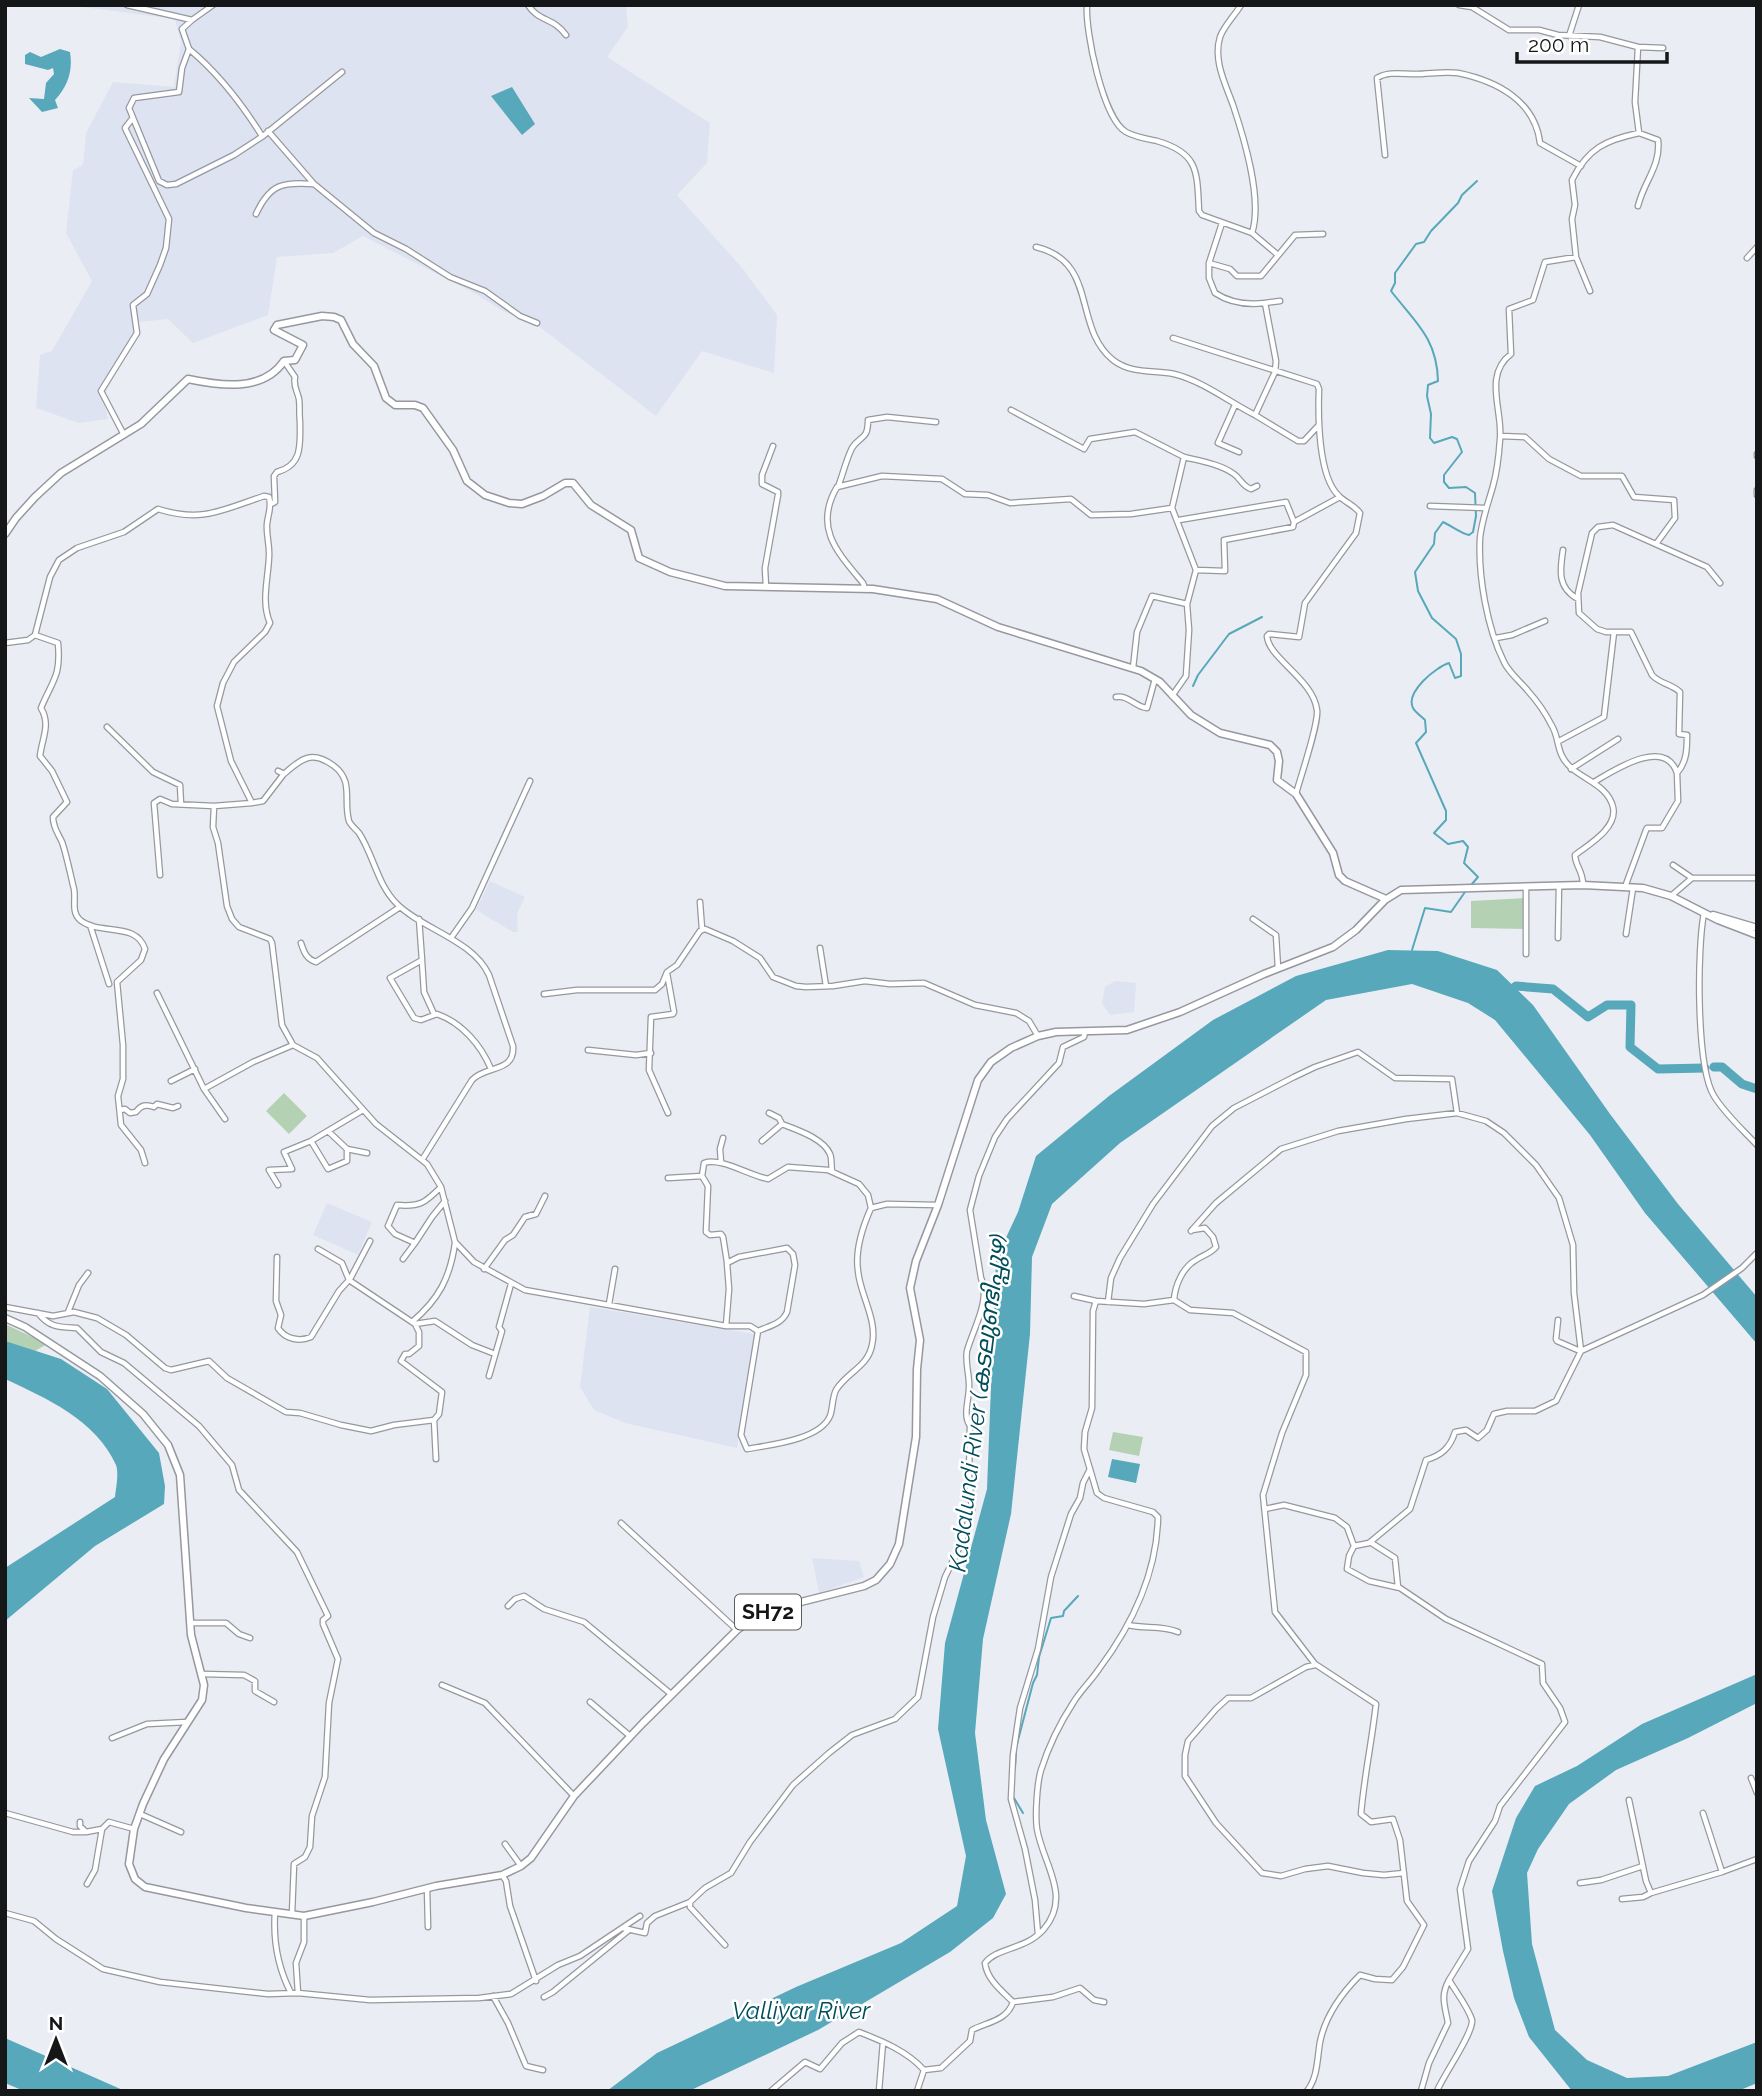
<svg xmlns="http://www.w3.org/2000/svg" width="1762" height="2096" font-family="Raleway,'Noto Sans Malayalam',sans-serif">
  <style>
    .built { fill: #dee3f1 }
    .green { fill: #b5d1b4 }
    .water { fill: #57a8ba }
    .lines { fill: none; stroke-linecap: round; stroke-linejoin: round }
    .stream { stroke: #57a8ba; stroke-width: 2 }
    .river { stroke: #57a8ba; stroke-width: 9 }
    .minor-casing { stroke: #96989f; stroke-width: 7 }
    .major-casing { stroke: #96989f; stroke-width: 9 }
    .minor { stroke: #fff; stroke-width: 4.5 }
    .major { stroke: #fff; stroke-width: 6 }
    .labels { text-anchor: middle; stroke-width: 5; stroke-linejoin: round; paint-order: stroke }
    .shield { fill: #fff; stroke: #5b5c5d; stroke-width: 2 }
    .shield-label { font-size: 21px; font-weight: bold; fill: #151618 }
    .water-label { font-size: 24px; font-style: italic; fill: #004d5a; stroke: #fff }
  </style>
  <rect width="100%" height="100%" fill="#ebedf4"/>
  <!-- built -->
  <path class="built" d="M68,5h558l2,22 -21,30 103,66 -3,40 -30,32 66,74 34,46 -3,58 -72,-22 -46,65 -115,-88 -40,-18 -25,-16 -113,-58 -30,17 -56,4 -9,58 -75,28 -25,-24 -29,3 -17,38 -19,38 5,21 -29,4 -43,-15 4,-53 12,-4 40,-70 -26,-48 7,-63 10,-5 3,-32 27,-51 61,5 7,-45 -6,-23z
    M490,881l35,16 -8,17 1,18h-5l-37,-22z
    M1115,981l21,2 -2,29 -24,3 -8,-12 3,-16z
    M327,1203l45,19 -14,33 -45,-20z
    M590,1307l165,27 -18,114 -112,-25 -31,-13 -14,-23z
    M812,1558l47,3 5,16 -45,16z"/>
  <!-- green -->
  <path class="green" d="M1526,898l-2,31 -53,-1v-27z
    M284,1093l23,23 -18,18 -23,-23z
    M5,1324l42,20 -15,9 -27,-12z
    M1113,1432l30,5 -4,19 -30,-6z"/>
  <!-- water -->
  <path class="water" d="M60,49l10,3c3,19 -2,34 -15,48l3,8 -16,4 -13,-14 15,1 2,-16 8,-9 -1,-6 -5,2 -23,-6v-9l5,-3 11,5z
    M512,87l23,37 -13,11 -31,-39z
    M1388,950l50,1 59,19 36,35 77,109 68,90 79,93v47l-112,-131 -55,-78 -95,-115 -27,-17 -56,-19 -86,16 -206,143 -68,61 -20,53 -2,77 -19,180 -28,125 -8,94 11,87 20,74 -13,24 -43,34 -132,78 -129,61h-82l50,-38 139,-66 105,-44 56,-37 9,-50 -28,-127 7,-86 42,-154 9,-230 22,-47 18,-56 73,-60 104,-76 83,-44z
    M5,1341l56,18 46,30 52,64 6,33 -1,18 -69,42 -90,75v-53l110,-71c1,-9 4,-24 1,-32 -20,-45 -70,-67 -111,-86z
    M1112,1459l28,5 -4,19 -28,-6z
    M1757,1674v29l-69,35 -72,32 -47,34 -31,45 -11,24 5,71 23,86 32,30 40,18 41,-2 89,-34v41l-19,8h-166l-43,-54 -15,-39 -11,-47 -11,-60 24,-73 19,-32 42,-20 65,-42z
    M5,2038l120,53h-101l-19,-8z"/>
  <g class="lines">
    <!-- stream -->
    <path class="stream" d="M1193,686l5,-11 31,-41 33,-17
      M1472,884l6,-7 -14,-14 4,-16 -5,-6 -15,3 -14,-11 12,-13v-9l-30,-68 10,-11 -1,-12c-3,-3 -10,-8 -12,-12 -8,-16 23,-41 36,-45l6,15 6,-2v-22l-5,-15 -24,-21 -14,-27 -3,-19 19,-28 1,-11 8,-11c9,4 17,11 26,13l4,-3 3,-16 -1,-23 -9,-6 -17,1 -5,-6v-7l18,-23 -5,-13 -5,-2 -18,6 -4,-5 1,-24 -4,-18 1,-11 10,-4c-1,-43 -23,-59 -47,-90l4,-8v-10l21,-29 8,-2 7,-11 27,-28 4,-8 15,-14
      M1412,950l13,-42 26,4 14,-20
      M1017,1744l16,-61 4,-8 2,-18 12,-39 12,-2 1,-5 14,-15
      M1015,1768l1,-15
      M1014,1798l9,15"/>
    <!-- river -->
    <path class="river" d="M1507,993l9,-7 37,3 35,28 19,-12h24l-1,42 28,22 47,-1
      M1714,1067h8l20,17 15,5"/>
    <!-- minor casing -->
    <g class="minor-casing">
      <path id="minor" d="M127,5l65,15 21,-15
        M528,5c11,17 25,12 38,30
        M1087,5c-2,26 16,114 39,127 9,5 21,7 31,9 42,12 40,31 42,70l3,4 50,18
        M1241,5c-6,10 -17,21 -21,32 -7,23 5,46 13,68 11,33 30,94 19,128l26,22
        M1459,5l13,2 37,23h30l19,5 42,2 38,10 -3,55 4,31c-33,7 -51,15 -67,47l3,25 -3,14 4,38
        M192,20l-10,9 7,20 -7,19 -3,24 -45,6 -5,10 30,73 8,4 9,-1 58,-29 29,-19 79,-64
        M1569,36l10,-31
        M1638,47l25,1
        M189,49c29,24 53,55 73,87
        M268,131l46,53 60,49 32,16 44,28 35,14 35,25 17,7
        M1385,155l-8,-77c11,-7 25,-4 38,-4 14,0 30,-3 43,-1 39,8 77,28 82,70l41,23
        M1638,206c6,-25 23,-40 20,-66l-19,-7
        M256,214c14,-30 26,-32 57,-30
        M1222,223l-13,40 21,6 7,7h24l34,-41 28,-1
        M1036,247c63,15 36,80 77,113 18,14 40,10 61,14 29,7 55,28 81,41l20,-43 1,-11 -11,-58c-18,2 -35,0 -50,-10l-6,-15v-15
        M1747,258l10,-11
        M1265,303l15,-2
        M1173,338l144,46 2,5c-1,26 -1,88 20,107 7,7 15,9 21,17l-4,20 -51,70 -6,34 -30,-3 -2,2c1,22 46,43 50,74 2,14 -17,68 -21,84
        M1235,405l-17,38 21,9
        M1011,410l73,39 6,-10 45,-7 49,25
        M1255,415l43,26h6l14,-15
        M124,435l-23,-44 36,-58 -4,-28 14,-11 13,-29 6,-17 3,-29 -44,-91 7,-9
        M1501,436l24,1 24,22 32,17h41l12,21 40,3 1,18 -19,26
        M1757,454v2
        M838,487c5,-13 8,-27 14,-39 8,-13 16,-7 16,-28l19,-3 49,5
        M1757,490v5
        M271,504l4,-2 -1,-26 3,-4c26,-7 23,-28 23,-50 -1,-8 0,-16 -1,-23 -2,-9 -6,-13 -4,-22l-11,-16
        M1430,506l55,2
        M1172,508l12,-51c16,4 36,7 50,17 7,5 8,12 17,15l6,-3
        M1179,520l107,-18 8,20
        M1563,550c-3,20 -6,38 15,49
        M766,587l-1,-19 13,-73v-3l-16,-8v-9l11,-29
        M865,589l-2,-6c-25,-30 -50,-55 -26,-96l45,-11 60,3 23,15 23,1 22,8 61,-4 20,16 40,-1 41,-6 24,62
        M35,635l23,8c3,34 -5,36 -17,65 10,17 1,30 -1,48l12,15 15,31 -14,15c0,11 5,16 9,25 4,11 9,35 12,47 2,11 -3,23 6,31 20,16 56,1 65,29l-4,11 -24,22 6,63v34l-5,17 3,29 20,25 4,13
        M1496,638l16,-3 33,-14
        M5,643l23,-3 7,-5 15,-58 9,-17 18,-12 47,-16 34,-23c44,14 64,1 106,-13l5,1c3,10 -1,17 -2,27 -1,11 3,22 2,33 -1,23 -8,45 1,66l-5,9 -31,30 -11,21 -6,23 14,55 21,42 -38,3 -1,21 5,16 9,63 5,13 7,8 31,12 2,4 10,82 11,20 24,13 59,66 51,40 14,23 14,55 19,20 51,28 201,36h24l8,5 -17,104 6,14c22,-4 73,-9 83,-33 3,-8 2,-18 6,-26 11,-18 32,-23 36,-45 6,-25 -12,-50 -14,-74 -3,-20 5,-45 13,-63l16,-4 50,1
        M1133,668l4,-36 15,-36 35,8
        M1172,696l14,-20 3,-46 -2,-26 9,-34 29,1 -1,-31 69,-13 1,-5 46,-25
        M1116,697c13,-2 19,10 31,11l8,-29
        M107,727l46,45 27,13 1,19
        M1559,741l45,-24 10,-85
        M1571,769l47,-30
        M278,771l6,3c18,-16 28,-24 50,-8 20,15 9,35 15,55 2,5 7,8 10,12 15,23 18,51 38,71 25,25 76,36 92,71l24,71c2,27 -27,19 -41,34l-50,80
        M1594,782c19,-11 71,-46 83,-9
        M252,803l11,-2 20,-26
        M1673,865l19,13
        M160,875l-6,-72 6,-4 12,5 42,2
        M1583,885c0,-15 -8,-19 -8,-30 13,-10 43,-27 38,-48 -6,-26 -41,-29 -51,-51 -5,-10 -4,-20 -10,-30 -6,-12 -15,-25 -24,-35 -7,-9 -19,-18 -24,-29 -17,-34 -26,-86 -24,-124 2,-19 8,-34 13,-52 4,-14 6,-32 7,-47 3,-28 -17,-64 11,-85l-2,-45 24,-9 12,-38 31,-5 14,34
        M1526,886v68
        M1625,887l21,-57 1,-2h15l16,-27 -1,-28c10,-11 10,-25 10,-38l-8,-1 1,-42c-8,-8 -20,-8 -28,-17l-21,-43h-25l-9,-3 -18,-16 -1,-20 14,-60 6,-6 15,-2 94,42 13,16
        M1671,896l21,-18h65
        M700,902l2,27
        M1704,913c-7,35 -8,154 10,183 11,18 29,34 43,49
        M419,919l3,41 -32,18 24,40 7,2 16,-6c25,9 44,31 54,55
        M1253,919l23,16 2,33
        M90,925l19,59
        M1626,934l7,-46
        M451,938l21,-30 58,-127
        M1558,938l1,-53
        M301,943c3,9 5,16 15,19l84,-55
        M820,948l6,38
        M422,961l2,31 10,22
        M667,973l7,39 -1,2 -22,3 -2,53 19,43
        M157,993l47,96 49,-27 40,-17
        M544,994l33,-4h78l7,-6 5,-12 10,-7 23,-34 5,-2 28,12 27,17 13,19 23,9 10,1 27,-1 32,-5 25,3 34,-1 51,22 41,8 13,8 9,15
        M588,1050l48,5 15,-2
        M171,1081l24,-12
        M204,1089l21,30
        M120,1110l5,-1 5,4 6,-1c5,-7 10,-8 18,-5l3,-3 16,4 5,-2
        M769,1113l10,5 3,6
        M311,1141l17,28 19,-8v-12l-19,-18
        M762,1141l20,-17c15,6 41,14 48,30 2,4 1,12 2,17
        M347,1149l20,4
        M721,1162l-1,-13 3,-11
        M702,1176l6,10 -2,46 4,3 11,-1 2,3 4,25
        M668,1178l34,-2 2,-13c17,-6 44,12 64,16l20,-12 40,3 31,14 9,11 3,13
        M278,1185l-9,-15 23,-1 -8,-17 27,-11 52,-31
        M441,1187c-16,16 -21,20 -44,18l-9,21 7,8 20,9 17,-26 13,-16
        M1191,1231l25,-28 65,-54 57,-18 68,-12 51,-6 29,8 18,12 32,32 23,33 14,47 1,48 7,58
        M318,1249l24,14 7,17
        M403,1259l12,-16
        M484,1269l21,-29 8,-5 12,-18 11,-3 9,-18
        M350,1279l20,-38
        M1074,1296l22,5
        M1174,1300c1,-15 9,-33 22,-40 7,-5 14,-6 20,-13l-3,-10 -8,-9 -13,2
        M1108,1302l3,-24 9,-20 33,-54 59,-78 22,-18 60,-31 21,-10 43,-15 37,26 57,1 5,34
        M609,1304l6,-35
        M5,1307l48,9 21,-4 23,6 29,17 39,33 6,2 38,-9 18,17 59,34 14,1 41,12 30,6 23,-6 40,-5 5,-6 3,-22 -41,-31 4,-7h4l10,-8v-14l-4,-8 -66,-44 -10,11 -28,46c-12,5 -26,2 -33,-9l3,-13 -5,-14 1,-44
        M68,1312l11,-27 9,-12
        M38,1313c12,15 21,14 39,15l24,24 23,11 75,63 33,39 7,25 58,62 31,64 -5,4v4l15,35 -9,44 -4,74 -13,39 -2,31 -5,10 -11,7 -2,50
        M1558,1320l-2,19 1,2 23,10
        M412,1322c27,-23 38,-44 43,-79
        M415,1324l20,-3 37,24 23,9
        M726,1326l3,-37 -2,-26 12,-6 48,-9 6,6 2,11 -8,47c-5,12 -18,14 -29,19
        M489,1376l13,-45 -3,-4 12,-43
        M434,1420l2,39
        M1265,1509l19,-4 51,13 12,9 7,19
        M621,1523l116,107
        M1370,1542l25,16 3,29
        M1354,1546l-5,10 -2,13 22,12 31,7 46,31 96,45 1,19 17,25 5,14 -65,84 -5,15 -26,40 -9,28 8,60 -19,31c7,12 19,27 23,40 2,12 -29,56 -35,71
        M1354,1546l15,-3 41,-34 16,-49c16,-5 24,-12 29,-28l11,-2 12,8 9,-8 7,-16 13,-3h28l21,-10 25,-50 122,-56 39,-27 15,-15
        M508,1606l7,-7 9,-3 20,13 40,13 87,72
        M190,1623h36l13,11 11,4
        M1128,1625c17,4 34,0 50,7
        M1315,1665l-9,2 -55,31h-23l-12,11 -28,32 -3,14v21l31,47 46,50 19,3 24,-7 23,-3 35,7 21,2 20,-2
        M202,1674l42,1 11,6v10l19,11
        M442,1685l43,18 89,93
        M590,1702l40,34
        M112,1738l35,-14 40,-2
        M1751,1778l6,15
        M1629,1800l17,81 5,12 71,-21 35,-13
        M5,1813l68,19h13
        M1703,1813l19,59
        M140,1814l41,18
        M80,1822v4l6,6 16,-3 7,-7 25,7
        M505,1844l16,22
        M502,1875l4,6 4,25 26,75
        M1580,1883l21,-3 42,-14
        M87,1884l8,-14 7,-41
        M427,1888l1,39
        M1622,1899l21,-2 8,-4
        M690,1902v5l35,38
        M275,1912c-2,29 3,56 16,81
        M5,1913l29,8 22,18 47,30 57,13 108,12 30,-1 -2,-30 8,-21v-26
        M623,1928l22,5 2,-10 8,-7 35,-14 15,-14 26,-15 19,-31 43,-57 36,-32 23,-18 43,-16 23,-22 15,-80 12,-40 16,-33 11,-34 -3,-33 1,-51c-8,-12 0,-28 -1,-42 0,-10 -4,-23 -2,-33 6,-22 24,-51 14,-73l-11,-68 9,-34 16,-39 12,-18 52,-56 4,-16 21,-10 1,-6
        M1038,1934l-3,-34 -10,-51 -14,-50 2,-44 7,-47 18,-59 13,-72 20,-63 9,-16 3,-15 7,-14
        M298,1993l72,7 109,-2 32,-4 47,-29 22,-9 60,-40
        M493,1996l15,27 18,43 17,4
        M544,1997l9,-5 76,-62
        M1013,2002l40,-5 27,-9 14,12 10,2
        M924,2070l17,-2 29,-27 2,-11c15,-8 35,-9 41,-28 -11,-11 -26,-22 -28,-39 12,-16 41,-13 59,-34 28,-33 -1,-65 -7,-100 -2,-13 0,-46 4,-59 7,-22 19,-47 32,-67 7,-12 18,-22 26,-34 33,-44 58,-97 59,-152l-5,-5 -49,-14 -7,-5 -13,-44 1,-17 7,-24 1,-97 3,-10 48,3 30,-4 16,10 43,3 73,39v23l-24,58 -19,62 12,117 40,52 61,40c-4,37 -12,73 -15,110l10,8 22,-3 7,21 7,61 17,24 -21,42 -11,13 -17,-1 -15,-4c-18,18 -35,42 -40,67 -3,17 -2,35 -13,49
        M771,2091l34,-29 15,7 22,-26 17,-11c23,9 48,19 65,38l-7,21
        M879,2091l4,-49
        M1421,2091l8,-28 19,-40c-3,-17 -8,-27 1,-43"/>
    </g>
    <!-- major casing -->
    <g class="major-casing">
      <path id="major" d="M5,534l11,-16 19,-21 26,-24 80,-49 47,-45c33,7 75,13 96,-18l11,-1 8,-15 -29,-15 3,-5 45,-9 12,1 7,3 12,24 21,22 12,32 9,7h20l8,3 30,42 14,31 18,14 24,8 13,1 21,-8 22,-13h8l18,22 40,25 8,28 31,14 55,14 148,3 64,10 61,28 143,44 19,11 31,33 29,18 50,12 7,7 2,9 -2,19 19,14 37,59 6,22 6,6 41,18
        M1713,915l44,13
        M5,1318l20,9 75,49 43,38 25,31 12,30 11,160 13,50 -2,15 -38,59 -21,45 -9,25 -5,35 6,15 10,8 101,21 58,8 69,-14 63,-16 66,-11 19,-9 10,-8 43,-62 69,-73 94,-93 19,-14 29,-10 79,-20 12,-6 14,-16 9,-20 17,-107 1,-68 3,-29 -10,-52 6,-27 22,-56 40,-125 13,-18 20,-14 27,-12 18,-4 71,-2 53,-18 84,-38 69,-27 23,-17 29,-30 16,-10 182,-5 60,3 28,8 47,24 39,15"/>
    </g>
    <!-- minor -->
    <use href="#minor" class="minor"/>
    <!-- major -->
    <use href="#major" class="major"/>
  </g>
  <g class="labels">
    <!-- shield labels -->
    <rect class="shield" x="735" y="1594.5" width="66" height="35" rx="5"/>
    <g class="shield-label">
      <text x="768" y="1619">SH72</text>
    </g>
    <!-- water labels -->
    <g class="water-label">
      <text transform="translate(978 1403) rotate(-83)" y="8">Kadalundi River (കടലുണ്ടിപ്പുഴ)</text>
      <text x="801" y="2019">Valliyar River</text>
    </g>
  </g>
  <!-- border -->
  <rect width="1762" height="2096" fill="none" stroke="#151618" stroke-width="14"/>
  <!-- north arrow -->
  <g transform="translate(56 2040)" stroke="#ffffff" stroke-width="5" paint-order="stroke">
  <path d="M0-5L12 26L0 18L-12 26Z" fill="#151618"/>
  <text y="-10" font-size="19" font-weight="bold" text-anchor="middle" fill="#151618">N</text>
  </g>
  <!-- scale -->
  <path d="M1517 52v10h150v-10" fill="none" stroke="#151618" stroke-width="3.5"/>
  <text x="1528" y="52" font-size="21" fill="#151618" stroke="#ffffff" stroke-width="5" paint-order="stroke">200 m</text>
</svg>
